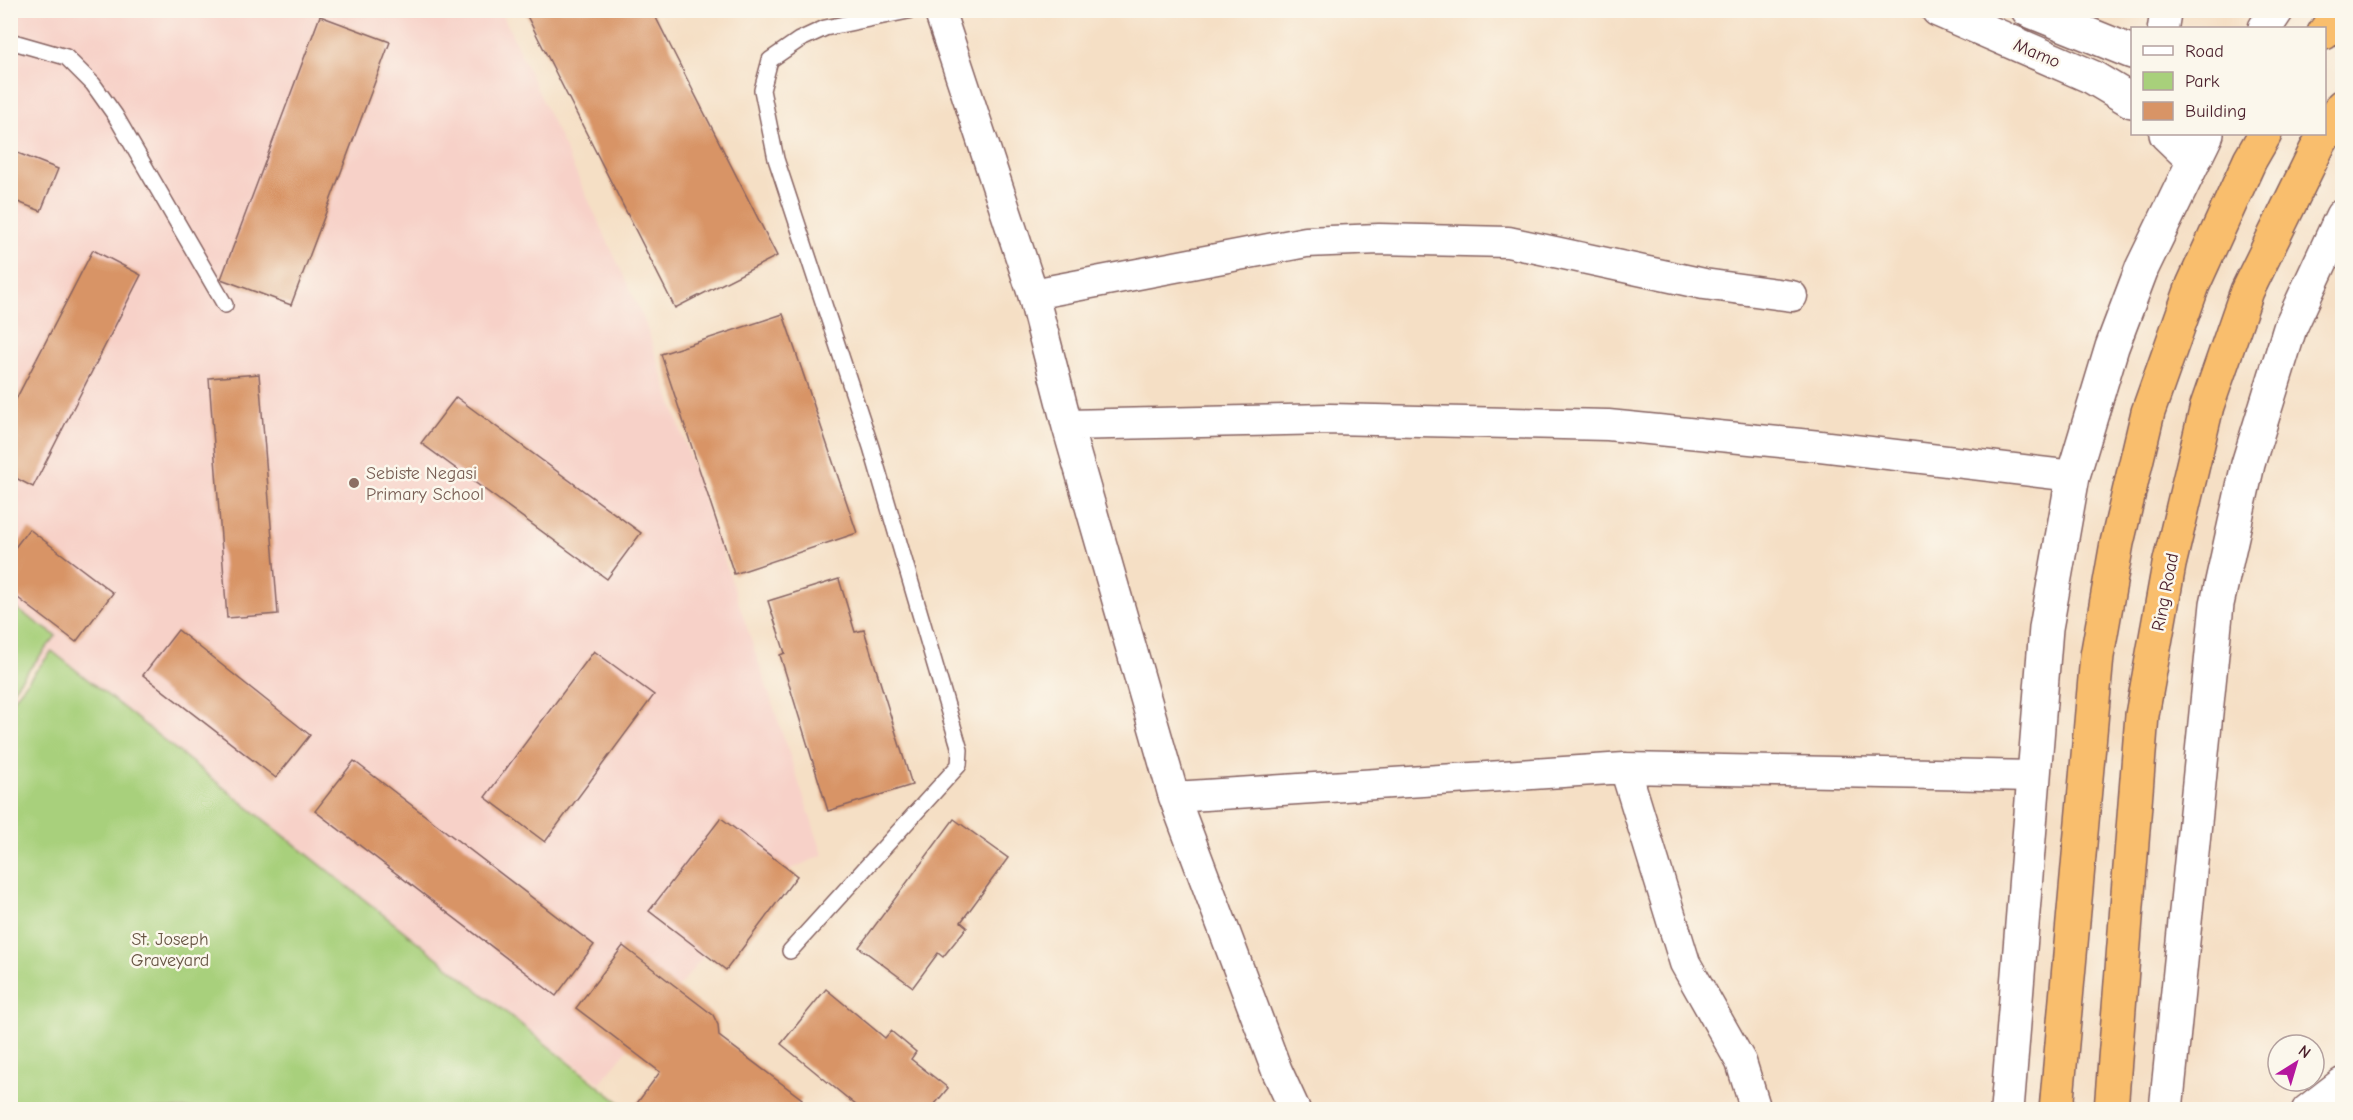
<svg xmlns="http://www.w3.org/2000/svg" width="2353" height="1120" font-family="'Comic Neue',sans-serif">
  <style>
    .built { fill: #f7d1c8 }
    .green { fill: #a8d07b; stroke: #797853; stroke-width: 1.5 }
    .building { fill: #d89466 }
    .lines { fill: none; stroke-linecap: round; stroke-linejoin: round }
    .service-casing { stroke: #866261; stroke-width: 18 }
    .minor-casing { stroke: #866261; stroke-width: 33 }
    .tertiary-casing { stroke: #866261; stroke-width: 36 }
    .trunk-casing { stroke: #866261; stroke-width: 36 }
    .service { stroke: #fff; stroke-width: 15 }
    .minor { stroke: #fff; stroke-width: 30 }
    .tertiary { stroke: #fff; stroke-width: 33 }
    .trunk { stroke: #f9be6d; stroke-width: 33 }
    .education-dot { fill: #8d6e63; stroke: #fbf7ec; stroke-width: 2 }
    .labels { text-anchor: middle; stroke-width: 5; stroke-linejoin: round; paint-order: stroke }
    .street-label { font-size: 18px; fill: #4a1f2b; stroke: #fbf7ec }
    .education-label { font-size: 18px; fill: #785e54; stroke: #fbf7ec; text-anchor: start }
    .park-label { font-size: 18px; fill: #665443; stroke: #fbf7ec }
  </style>
  <rect width="100%" height="100%" fill="#fbf7ec"/>
  <filter id="ink" filterUnits="userSpaceOnUse"><feTurbulence type="fractalNoise" baseFrequency=".0167" numOctaves="2"/><feDisplacementMap in="SourceGraphic" scale="12" xChannelSelector="R" yChannelSelector="G"/><feConvolveMatrix kernelMatrix="1 2 1 2 8 2 1 2 1" color-interpolation-filters="sRGB"/></filter>
  <filter id="wash" filterUnits="userSpaceOnUse"><feTurbulence type="fractalNoise" baseFrequency=".008" numOctaves="4" result="noise"/><feDisplacementMap in="SourceGraphic" scale="24" xChannelSelector="R" yChannelSelector="G"/><feGaussianBlur stdDeviation="1.35" result="paint"/><feColorMatrix in="noise" values="0 0 0 0 0 0 0 0 0 0 0 0 0 0 0 0 0 1.4 0 .05"/><feComposite in="paint" operator="in"/></filter>
  <g filter="url(#wash)">
    <rect width="100%" height="100%" fill="#f5dfc5"/>
    <!-- built -->
    <path class="built" d="M11,11h490l143,309 179,535 -57,25 -166,203 -589,-438z"/>
    <!-- green -->
    <path class="green" d="M11,605l45,31 -45,56z
      M52,651l554,441 22,17h-617v-407z"/>
    <g id="blocks">
      <!-- building -->
      <path class="building" d="M524,10h128l125,246 -102,52z
        M320,16l70,26 -99,263 -70,-26z
        M10,150l48,19 -17,42 -31,-12z
        M93,250l48,25 -108,212 -23,-12v-64z
        M783,314l74,219 -123,41 -73,-220z
        M259,374l19,240 -51,4 -18,-240z
        M456,397l185,136 -34,46 -186,-136z
        M29,529l84,64 -37,49 -66,-50v-38z
        M839,579l16,53 9,-2 48,155 -84,26 -48,-156 5,-2 -17,-52z
        M178,630l132,105 -34,43 -133,-103z
        M594,651l60,44 -109,147 -60,-45z
        M354,761l240,184 -38,51 -241,-185z
        M721,818l76,58 -71,94 -77,-59z
        M954,819l54,39 -47,64 6,5 -24,30 -5,-4 -25,34 -54,-40z
        M623,946l90,69 5,10 1,11 83,63 -8,11h-162l28,-38 -84,-64z
        M826,989l59,49 6,-7 25,21 -5,7 37,29 -18,22h-68l-81,-66z"/>
    </g>
  </g>
  <g filter="url(#ink)">
    <use href="#blocks" fill-opacity="0" stroke="#866261" stroke-width="1.5"/>
    <g class="lines">
      <!-- service casing -->
      <g class="service-casing">
        <path id="service" d="M10,41l56,16 27,27 22,31 110,190
          M790,951l169,-186 1,-15 -89,-303 -95,-288 -14,-69 8,-30 29,-20 26,-12 88,-18"/>
      </g>
      <!-- minor casing -->
      <g class="minor-casing">
        <path id="minor" d="M939,10l94,284 34,131 107,372 103,274 18,39
          M2163,28l3,-18
          M1033,294l273,-52 73,-3 129,3 196,42 88,12
          M1067,425l263,-6 278,6 212,21 253,30
          M1625,768l60,195 56,99 15,48
          M1174,797l451,-29 409,8
          M2307,1110l35,-27"/>
      </g>
      <!-- tertiary casing -->
      <g class="tertiary-casing">
        <path id="tertiary" d="M1938,10l154,67 40,24
          M2028,10l104,42
          M2265,28l12,-18
          M2166,134l27,26
          M2007,1110l39,-482 27,-152 39,-129 30,-79 65,-134
          M2166,1110l51,-506 31,-140 42,-136 52,-112"/>
      </g>
      <!-- trunk casing -->
      <g class="trunk-casing">
        <path id="trunk" d="M2324,33l16,-23
          M2056,1110l41,-454 20,-113 31,-131 45,-127 57,-125 15,-26
          M2111,1110l31,-395 27,-150 38,-159 40,-115 71,-145 24,-40"/>
      </g>
      <!-- service -->
      <use href="#service" class="service"/>
      <!-- minor -->
      <use href="#minor" class="minor"/>
      <!-- tertiary -->
      <use href="#tertiary" class="tertiary"/>
      <!-- trunk -->
      <use href="#trunk" class="trunk"/>
    </g>
  </g>
  <!-- markers -->
  <circle class="education-dot" cx="354" cy="483" r="6"/>
  <g class="labels">
    <!-- street labels -->
    <g class="street-label">
      <text transform="translate(2037 53) rotate(23)" y="6">Mamo</text>
      <text transform="translate(2165 592) rotate(-79)" y="6">Ring Road</text>
    </g>
    <!-- education labels -->
    <g class="education-label">
      <text x="366" y="479">Sebiste Negasi<tspan x="366" dy="21">Primary School</tspan></text>
    </g>
    <!-- park labels -->
    <g class="park-label">
      <text x="170" y="945">St. Joseph<tspan x="170" dy="21">Graveyard</tspan></text>
    </g>
  </g>
  <!-- margin -->
  <rect width="2353" height="1120" fill="none" stroke="#fbf7ec" stroke-width="36"/>
  <!-- legend -->
  <rect x="2131" y="27" width="195" height="108" fill="#fbf7ec" stroke="#b4a19f" stroke-width="1.5"/>
  <rect x="2143" y="46" width="30" height="9" fill="#ffffff" stroke="#b4a19f" stroke-width="1.5"/>
  <text x="2185" y="57" font-size="18" fill="#4a1f2b">Road</text>
  <rect x="2143" y="72" width="30" height="18" fill="#a8d07b" stroke="#b4a19f" stroke-width="1.5"/>
  <text x="2185" y="87" font-size="18" fill="#4a1f2b">Park</text>
  <rect x="2143" y="102" width="30" height="18" fill="#d89466" stroke="#b4a19f" stroke-width="1.5"/>
  <text x="2185" y="117" font-size="18" fill="#4a1f2b">Building</text>
  <!-- north arrow -->
  <g transform="translate(2296 1063) rotate(37)"><circle r="28" fill="#fbf7ec" stroke="#b4a19f" stroke-width="1.5"/>
  <path d="M0-4.5L10 22L0 15L-10 22Z" fill="#b5179e"/>
  <text y="-9" font-size="16" font-weight="bold" text-anchor="middle" fill="#4a1f2b">N</text>
  </g>
</svg>
